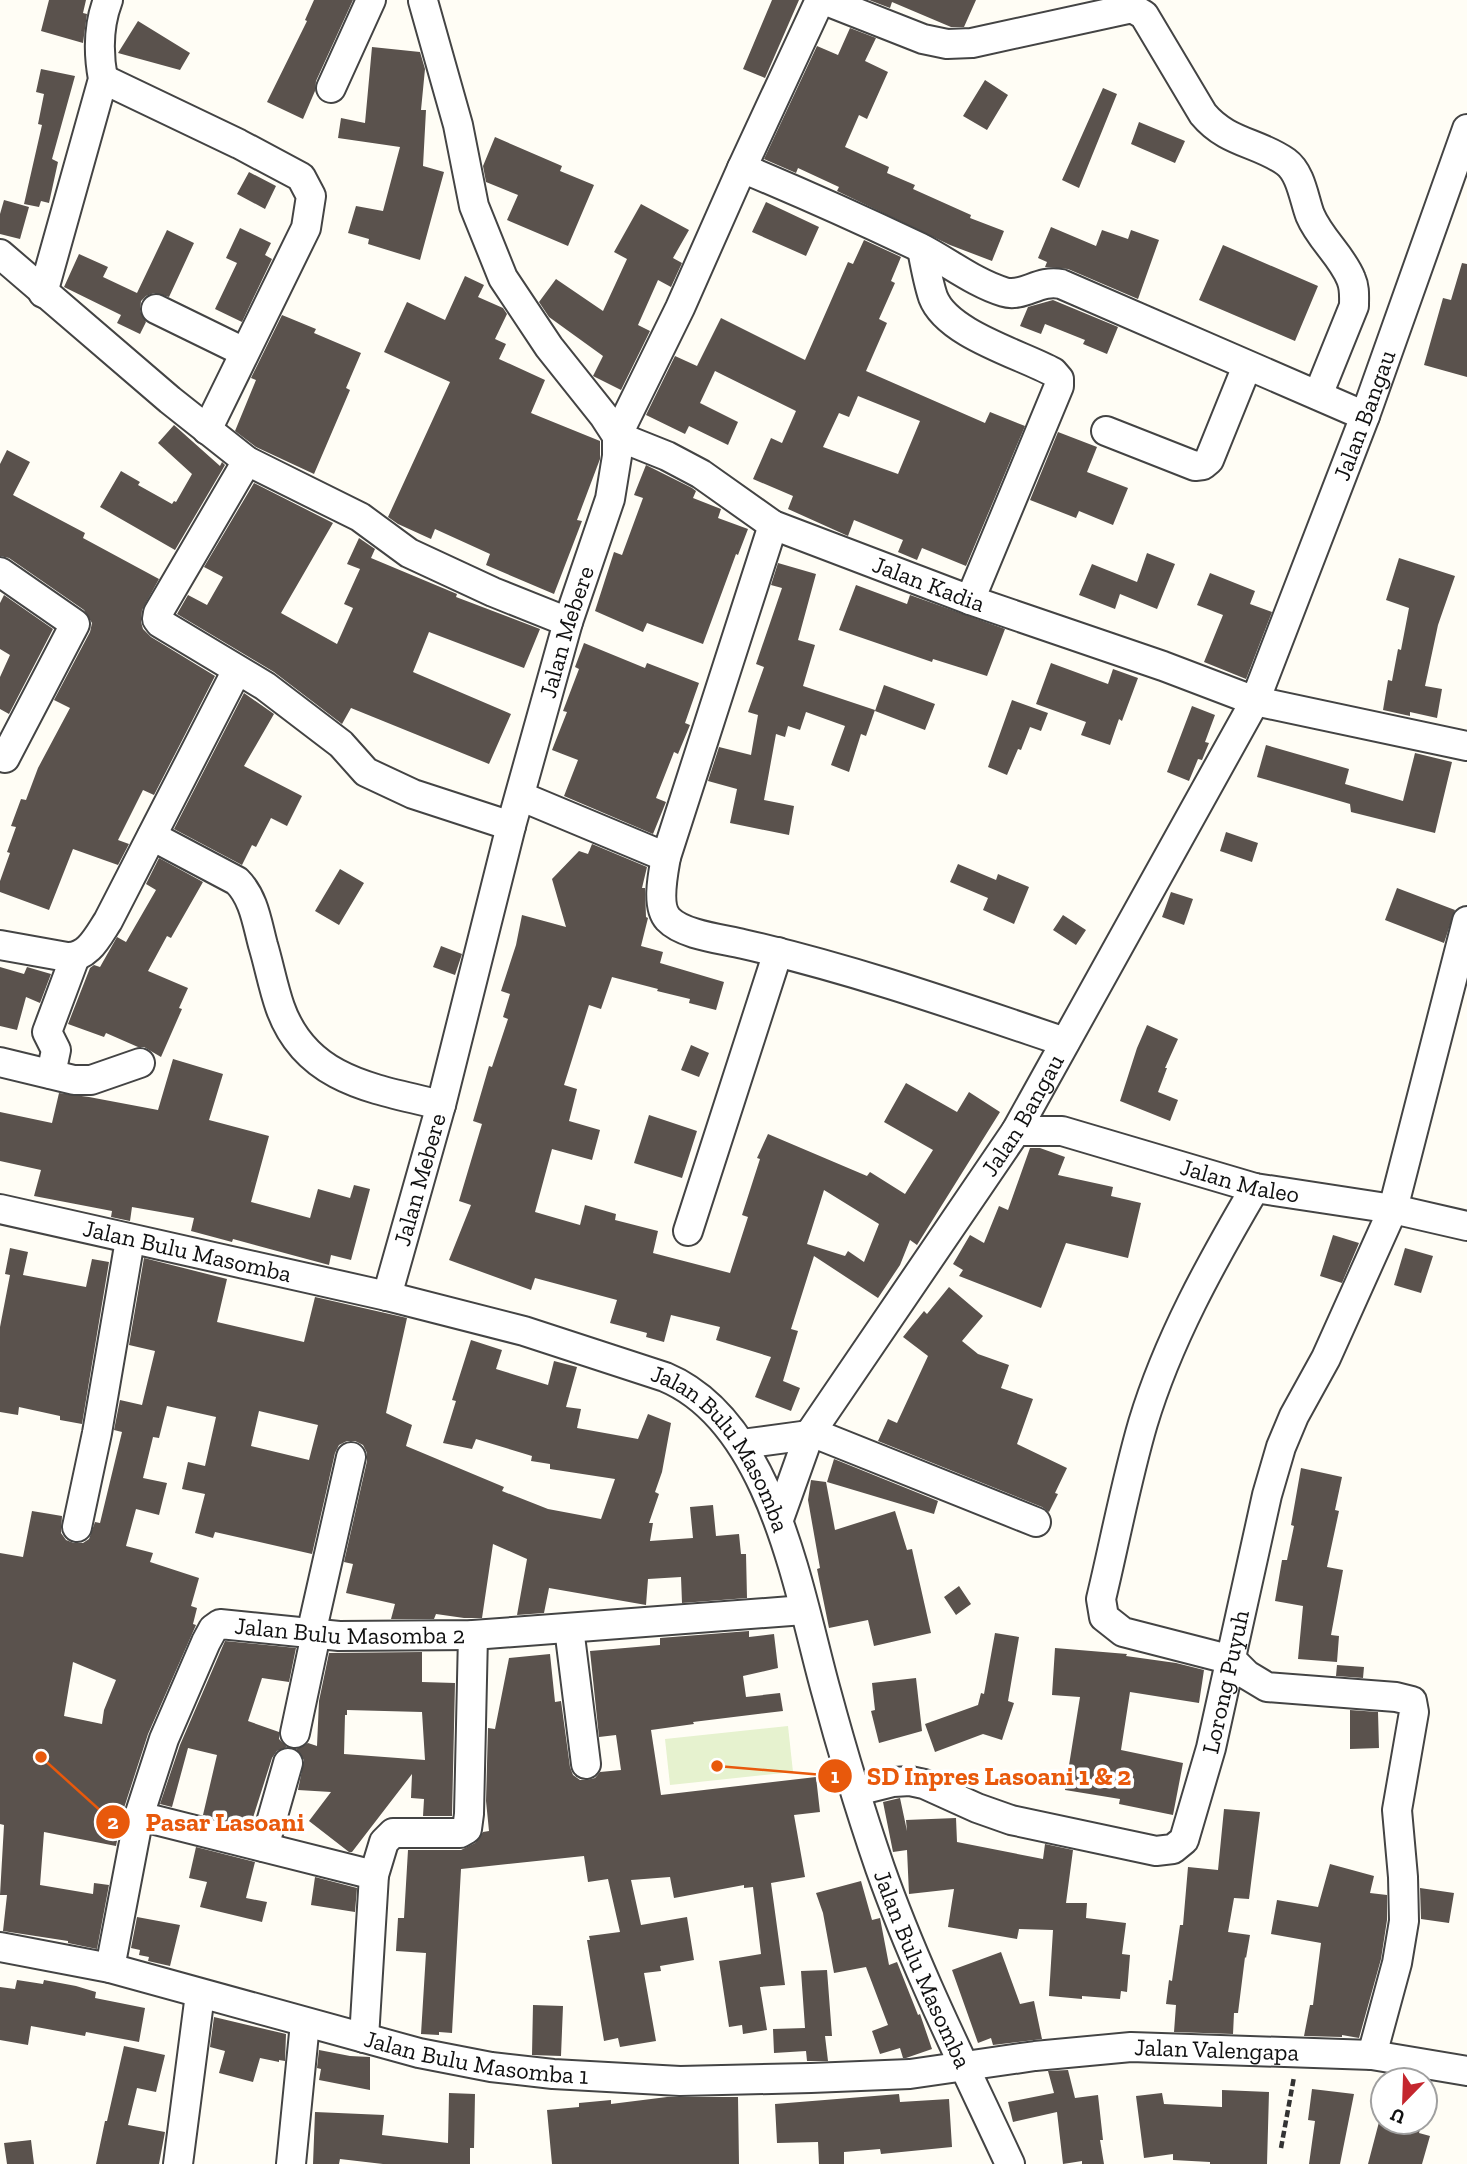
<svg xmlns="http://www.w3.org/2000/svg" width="1467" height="2164" font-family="'Zilla Slab',serif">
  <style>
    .pitch { fill: #e6f2cf }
    .building { fill: #5a524d; fill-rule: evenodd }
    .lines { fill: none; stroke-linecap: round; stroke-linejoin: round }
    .minor-casing { stroke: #444; stroke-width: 32 }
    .path { stroke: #333; stroke-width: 4.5; stroke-dasharray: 7 3.5; stroke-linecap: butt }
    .minor { stroke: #fff; stroke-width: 28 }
    .labels { text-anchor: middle; stroke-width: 7; stroke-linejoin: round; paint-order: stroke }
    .street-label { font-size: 24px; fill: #111; stroke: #fff }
    .leader { fill: none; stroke: #e8590c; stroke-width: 2.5 }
    .callout-dot { fill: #e8590c; stroke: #fff; stroke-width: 2.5 }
    .mark-label { font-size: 21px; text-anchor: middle; font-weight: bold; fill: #fff }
    .callout-label { font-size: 26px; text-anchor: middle; font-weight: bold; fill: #e8590c; stroke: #fff; stroke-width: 7; stroke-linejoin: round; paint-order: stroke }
  </style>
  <rect width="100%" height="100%" fill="#fffdf5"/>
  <!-- pitch -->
  <path class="pitch" d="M788,1726l5,46 -123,13 -5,-46z"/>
  <!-- building -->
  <path class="building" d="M49,0h37l-3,13 4,1 -4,29 -42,-12z
    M314,0h39l-37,81 -1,10 -12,28 -36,-17 40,-81 -2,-1z
    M772,0h27l-34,78 -22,-9z
    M869,0h107l-12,27h-13l-59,-25 -2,6z
    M138,21l52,32 -10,17 -62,-17z
    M850,28l26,10 -11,23 23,11 -21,47 -8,-4 -14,32 44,20 -2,6 28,12 -2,4 58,26 -1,3 34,13 -12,30 -42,-16 -113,-54 2,-4 -41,-19 -2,5 -32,-14 53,-113 21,9z
    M372,47l48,5 5,17 -4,41h5l-3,56 21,6 -24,88 -52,-16 1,-5 -21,-6 8,-27 27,5 17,-64 -62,-9 3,-20 24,5z
    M41,69l34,7 -23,83 6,3 -9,41 -8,-2 -2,6 -15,-3 18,-79 -4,-1 6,-30 -8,-2z
    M985,80l23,15 -21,35 -24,-14z
    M1103,88l14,6 -38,94 -17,-8z
    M1139,122l46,19 -10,22 -44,-19z
    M495,137l67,29 -2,5 34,14 -26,61 -61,-26 11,-25 -32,-13 -3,-16z
    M249,172l27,14 -11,23 -28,-15z
    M4,200l25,7 -9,32 -20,-5v-20z
    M766,202l53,25 -13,29 -54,-24z
    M641,204l48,26 -16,28 9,5 -11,24 -13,-7 -20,45 12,6 -29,59 -28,-14 10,-20 -54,-39 -10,-15 17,-23 47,32 24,-52 -13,-7z
    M1051,227l45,19 6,-16 26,9 3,-9 28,10 -21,59 -70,-30 -23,-2 2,-5 -9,-4z
    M240,228l31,15 -6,12 7,4 -30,63 -27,-13 22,-46 -11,-5z
    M167,230l27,13 -25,54 -15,-4 -8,3 -5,5 -1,10 6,11 -6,12 -23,-11 4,-8 -57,-28 15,-33 29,13 -5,10 34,16z
    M864,240l37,17 -10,24 4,2 -16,36 8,4 -21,48 119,52 5,-11 35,14 -59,140 -44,-18 -5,12 -19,-8 5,-12 -49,-20 -6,16 -60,-27 5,-13 -40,-17 18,-41 11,5 14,-32 -81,-40 -15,32 38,19 -10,23 -39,-19 -4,8 -39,-19 29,-59 22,10 24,-48 84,42 43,-98 5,2zM858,396l62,25 -22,53 -75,-27 16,-34 10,4z
    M1223,245l95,41 -23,55 -96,-41z
    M1462,263l5,1v113l-43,-12 19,-67 8,2z
    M465,276l19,9 -6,12 25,11 4,6 -12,25 11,5 -7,15 46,21 -14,33 69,28v18l-23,61 5,1 -28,73 -68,-29 4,-11 -55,-25 -4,10 -33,-15 -10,-7 62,-135 -66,-30 23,-50 38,18z
    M1053,300l65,27 -11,27 -24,-10 2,-4 -40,-16 -4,10 -21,-8 8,-19z
    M282,315l34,14 -2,4 47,20 -15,35 4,2 -36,84 -58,-27 -21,-16 21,-51 -5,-2z
    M174,425l46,41 2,-4 3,3 -50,85 -75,-43 21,-36 19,11 -2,3 34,19 2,-3 2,1 16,-28 -34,-31z
    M1058,432l39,15 -10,25 41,16 -15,37 -34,-14 -3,7 -46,-18z
    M7,450l23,12 -17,33 72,38 -2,5 76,41 -17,31 -1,12 2,7 8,8 64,39 -61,119 -11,-5 -25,50 11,4 -11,21 -45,-16 -24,61 -49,-18v-11l10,-28 -3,-1 9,-25 -5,-1 10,-27 5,1 12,-32 32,-60 -16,-8 36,-68 2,-9 -8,-13 -75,-52 -9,-2v-92z
    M646,465l46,23 4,3 -3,7 28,11 -3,9 30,11 -10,26 -2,-1 -33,90 -56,-21 -4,9 -48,-21 19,-59 8,3 21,-57 -9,-3z
    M254,483l79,40 -52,90 56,31 16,-36 -9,-4 16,-35 -13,-5 12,-26 16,11 -4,9 86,36 -1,3 84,32 -16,39 -95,-36 -16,40 98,42 -22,50 -138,-56 -9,16 -68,-52 -97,-58 11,-19 19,10 16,-28 -19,-10z
    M1147,553l28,11 -18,45 -37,-15 -5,15 -36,-14 13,-31 45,18z
    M1399,558l56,18 -17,49 -13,61 17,3 -5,29 -27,-6v4l-27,-6 5,-30 4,1 6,-32 3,1 8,-42 -23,-8z
    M778,563l38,11 -18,66 17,5 -12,41 72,24 -9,26 -5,-2 -12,38 -18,-7 14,-39 -39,-14 -6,18 -12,-4 -3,11 -9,-3 -12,66 30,6 -5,29 -59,-12 7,-34 -29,-8 11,-34 32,8 7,-40 -10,-3 16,-45 -8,-3 26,-76 -11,-3z
    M1210,573l45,18 -5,13 22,8 -26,67 -42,-17 19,-47 -26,-10z
    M856,585l51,19 3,-9 95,34 -18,47 -54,-17 -1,3 -93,-32z
    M4,595l49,34 -44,85 -9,-5v-32l10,-22 -10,-6v-46z
    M584,643l61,25 2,-5 52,20 -14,40 5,2 -12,29 -4,-2 -18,46 10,4 -13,32 -89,-38 14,-36 -26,-10 15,-38 -4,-1 16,-42 -4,-2z
    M1051,663l57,21 5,-15 25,9 -16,43 -3,-2 -9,26 -29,-10 5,-13 -50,-18z
    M884,685l51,19 -10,26 -50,-19z
    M244,693l30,21 -30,52 58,30 -15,30 -16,-8 -15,29 -4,-2 -10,20 -68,-36z
    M1012,700l36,13 -7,18 -11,-4 -9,23 -3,-1 -11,26 -19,-8z
    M1192,706l23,9 -10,27 4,1 -7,17 -4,-1 -9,22 -22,-9z
    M1266,745l83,24 -4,15 58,17 12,-48 37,9 -17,71 -84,-21 -1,-8 -93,-27z
    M1226,832l32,11 -6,19 -32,-11z
    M592,844l55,23 -5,21h3l1,29 2,1 -7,28 22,6 -3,11 64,19 -8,28 -27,-7 1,-4 -33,-8 1,-2 -46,-12 -11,32 -12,-4 -25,80 13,4 -8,32 31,9 -8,30 -40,-11 -17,63 45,13 5,-20 31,9 -1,6 43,11 -5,22 77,20 18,-56 -6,-2 18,-56 -3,-1 11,-24 99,42 3,-4 35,22 28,-44 -49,-28 22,-39 51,29 12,-20 31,20 -83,133 -7,-5 -10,25 -22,33 -64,-42 -23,73 7,2 -15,50 17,7 -9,23 -36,-14 16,-40 -55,-17 4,-13 -49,-12 -7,27 -18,-5 1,-4 -37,-10 7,-23 -82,-22 -4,12 -82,-30 22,-55 -12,-4 23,-77 -9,-3 16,-55 3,1 16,-48 -5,-2 7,-23 -9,-3 15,-46 6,-30 44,12 -14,-48 27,-28 9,3zM824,1190l55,34 -15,38 -16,-11 -3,5 -38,-12z
    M159,858l44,24 -32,56 -4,-2 -19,35 40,17 -9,20 3,1 -21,48 -17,-10h-6l-32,-14 -2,4 -36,-13 22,-56 4,-3 6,2 17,-30 9,5 30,-52 -10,-6z
    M958,864l38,16 2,-6 31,13 -15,37 -31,-14 5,-12 -38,-16z
    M340,869l24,14 -25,42 -24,-14z
    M1397,888l58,22 -11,33 -59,-23z
    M1171,892l22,7 -9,26 -22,-8z
    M1063,915l23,15 -10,15 -23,-15z
    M441,946l21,8 -7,21 -22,-8z
    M0,967l24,7 3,-7 24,7 -11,29 -14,-6 -9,33 -17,-4z
    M1147,1025l31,14 -13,29h2l-9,24 20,8 -8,21 -50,-20 17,-53z
    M691,1045l18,8 -10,24 -18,-7z
    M173,1059l50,15 -14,46 60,16 -18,66 59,16 8,-29 32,9 4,-13 16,4 -19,71 -20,-5 -2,10 -96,-26 -1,3 -41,-11 3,-13 -62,-11 -2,14 -19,-4 1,-6 -78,-15 7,-26 -41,-9v-49l52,11 7,-30 30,4 69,13z
    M649,1115l48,16 -15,47 -48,-15z
    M1030,1148h10l25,9 -7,18 55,12 -2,9 30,7 -13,55 -62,-15 -25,65 -82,-32 4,-6 -10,-6 17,-29 14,8 15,-37 9,4z
    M1333,1235l26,8 -17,40 -22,-7z
    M10,1248l18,4 -5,23 63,12 6,-28 17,3 -27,162 -22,-4v-4l-41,-9 -1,8 -18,-3v-85l10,-52 -5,-1z
    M1405,1248l28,8 -12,37 -27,-8z
    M144,1258l83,21 -10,43 87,20 11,-45 92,21 -21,95 26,12 -6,21 98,41 -2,4 46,18 53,10 14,-40 -65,-10v-5l-19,-3 1,-5 -56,-17 -4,10 -29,-6 13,-42 -4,-1 19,-60 31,10 -6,19 52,16 6,-24 23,6 -11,40 15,2 -4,19 61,11 10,-25 23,9 -9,49 -7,20 4,2 -10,29h4l-3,18 43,-3 -3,-31 23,-2 3,31 23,-2 2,20h5l1,44 -65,5 -1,-26 -33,2 -2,26 -97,-17 -5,25 -27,2 10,-56 -34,-15 -11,74h-18l-28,-4 -2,5h-43l4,-15 -49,-11 7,-29 -9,-2 23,-101v-8l-4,-8 -8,-4h-8l-8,4 -4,8 -23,101 -97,-22 -2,6 -18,-5 10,-39 -23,-5 6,-27 17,4 11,-49 -49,-11 -8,32 -6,-1 -10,41 24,5 -8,32 -23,-6 -10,37 27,7 -3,9 49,16 -8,28 6,2 -4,16 3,1 -48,109 -25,77 -7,35 -72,-14 -4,53 53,9 1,-11 15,2 -12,64 -29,-6v-2l-65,-10 4,-36h-7l4,-70 -4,-1v-271l23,4 9,-46 30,5 -1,17 5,7 8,3h9l6,-4 6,-17 5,1 22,-91 -8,-2 6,-30 22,5 13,-54 -26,-6zM259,1411l59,14 -9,35 -58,-14zM73,1662l43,18 -12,30 -2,14 -38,-8z
    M949,1287l34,29 -21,25 16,13 31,11 -8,23 32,11 -16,45 50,24 -12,25 3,1 -9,18 -7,-5 -164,-66 10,-22 9,4 31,-67 -25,-19 21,-26 3,3z
    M834,1459l104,42 -4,13 -107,-32z
    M1301,1468l41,9 -7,33 4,1 -12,56 16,3 -12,65 8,1 -2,26 -39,-3 5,-53 -28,-5 7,-41h5l7,-34 -3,-1z
    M811,1480l15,2 9,48 60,-19 12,39 5,-1 19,84 -57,13 -6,-26 -39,8 -12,-59 3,-1 -12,-68z
    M959,1586l12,18 -15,11 -12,-18z
    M749,1631v6l25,-3 4,34 -35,8 3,21 34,-4 3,18 -90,11 1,2 -43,6 10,65 155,-18 4,35 -26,3 11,62 -34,6 14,102 -25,2 7,43 -24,4 -1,-9 -13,2 -10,-66 42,-7 -8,-67 -9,1v-3l-70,13 -4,-21 -39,3 10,45 46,-8 7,43 -34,6 1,5 -17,2 12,68 -36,6 -2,-9 -14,3 -17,-101h3l-1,-4 31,-4 -12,-53 -20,3 -4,-26 -123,13 -9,164 -13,-1v3l-18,-1 5,-81 -30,-2 2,-33h6l4,-68h53l14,-7 8,-11 6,-1 -3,-30 2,-73 7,1 14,-71 41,-4 5,48 6,-1 9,66 3,8 7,5h7l8,-2 5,-6 21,-2 -5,-35 -17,2 -9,-86 70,-6v-7z
    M995,1633l24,4 -11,64 6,2 -12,37 -19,-6 -48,18 -10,-28 53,-19 3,-12 3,1z
    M225,1641l71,7 -7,34 -27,-4 -14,43 31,11v7l8,8 -10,4 -5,7 -22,69 -47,-12 14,-60 -29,-7 -16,59 -12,-3 20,-59z
    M1055,1648l72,6 -1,2 50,7 28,7 -5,33 -69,-11 -9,58 62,13 -10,52 -54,-11 1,-5 -55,-9 15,-93 -28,-2z
    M422,1652v30l33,1 -3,133h-29l1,-17 -13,-1 1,-24 -60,78h-3l-40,-31 22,-29 -33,-2 6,-30 -8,-11 12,-6 9,3 2,-45 10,-48zM347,1710l75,2 3,48 -81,-6 1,-39h2z
    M1337,1665l27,2 -1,11 -27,-2z
    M916,1678l6,53 -43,12 -8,-32 4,-1 -3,-27z
    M1350,1710l28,2 1,36 -29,1z
    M900,1798l7,33 -1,-11 50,-2 1,24 86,17 2,-15 28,6 -7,53h21l-1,15 40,5 -4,31 8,1 -3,37 -6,-1 -1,8 -38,-3v3l-33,-3 4,-66 -34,-1 -2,10 -69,-12 6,-38 -45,5 -2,-44 -14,2 -10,-50z
    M1224,1809l36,3 -11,87 -15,-1 -6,34 22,3 -4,23 -1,-1 -7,56h-4l-1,21 -59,-2 2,-27 -10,-1 3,-24 3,1 8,-56h3l5,-58 30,3z
    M196,1847l59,15 -9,36 21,4 -5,20 -62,-15 7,-25 -18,-4z
    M1330,1864l44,12 -4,17 17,2v25l-6,39 -22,79 -17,-3v2l-38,-1 6,-31h3l8,-62 -50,-9 6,-34 41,7z
    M315,1877l42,11 -2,24 -44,-7z
    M861,1881l11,39 8,-2 9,47 8,-3 21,53 2,-1 12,35 -26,9h-3l-3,-10 -20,6 -8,-23 16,-6 -22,-58 -32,6 -11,-60 -7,-20z
    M1420,1888l34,5 -5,30 -28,-4z
    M137,1917l43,8 -10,41 -22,-5 1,-4 -10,-2 1,-5 -9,-2z
    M1001,1952l19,52 14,-3 8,38 -49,6 -2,-7 -13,5 -26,-73z
    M827,1970l5,66h-7l3,25h-21l-1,-10 -32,2 -1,-24 32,-1 -4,-57z
    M17,1980l26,4 1,-4 32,6 20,6 -1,6 50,10 -6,34 -53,-10 -1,4 -54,-10 -3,19 -28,-5v-53l15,2z
    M533,2005l30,1 -2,50 -29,-1z
    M214,2017l72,17 -1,27 -6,-1v2l-19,-4 -7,24 -34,-9 6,-22 -15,-4z
    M124,2046l41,9 -9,37 -19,-4 -9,37 37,7 -6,32h-63l9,-43h2z
    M319,2050l31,6 20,1v33l-51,-10 2,-11 -4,-1z
    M1068,2070l7,28 23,-3 5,45h-3l4,24h-22v-3l-19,3 -6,-52 -44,10 -5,-20 46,-9 -6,-22z
    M1312,2089l42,5 -14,70h-31l6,-43 -7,-1z
    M1222,2090l47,2 -2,72h-57v-2l-37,-2v-6l-29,4 -8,-62 26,-3 2,11 58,3z
    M449,2093l26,1 -1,54h-4v16h-87l-43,-5 -1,5h-26l2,-52 69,3 -2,20 66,8z
    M899,2094l1,8 49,-3 3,48 -71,7 -1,-5 -36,3v12h-25l-1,-22 -41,1 -2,-39z
    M667,2097h71l1,67h-187l-5,-54 32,-3v-4l32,-3v4z
    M1379,2122h43l-3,11 11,3 -8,28h-54z
    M31,2140l3,24h-27l-3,-21z"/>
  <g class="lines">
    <!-- minor casing -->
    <g class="minor-casing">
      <g id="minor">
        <path d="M824,0l99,39 24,5 25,-1 160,-35 12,7 59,99c24,29 55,28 83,48 15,11 18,37 24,53 10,24 32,41 41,64 4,9 3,17 3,27l-36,89"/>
        <path d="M103,79l136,65 62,33 10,19 -5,32 -99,202"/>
        <path d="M331,88l40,-88"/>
        <path d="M742,168l78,-168"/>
        <path d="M922,249c3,16 6,33 11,48 14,37 87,57 120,75l6,7v7l-89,214"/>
        <path d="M0,254l170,146 77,61 113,56 49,36 84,39 75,30"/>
        <path d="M43,293l60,-214c-5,-27 -5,-53 5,-79"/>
        <path d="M156,309l88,43"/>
        <path id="s1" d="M1365,416l-304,-132c-22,-5 -38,14 -57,8 -30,-9 -57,-31 -85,-45 -59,-28 -117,-54 -177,-79l-62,140 -63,128 50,20 34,18 72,51 197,75 193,66 92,35 212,45"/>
        <path d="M1106,431l89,35 8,-1 6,-5 38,-94"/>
        <path d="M247,461l-89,152 -1,6 3,4 105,63 76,58 25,28 47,22 98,32"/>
        <path d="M773,525l-107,332c-3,17 -10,49 2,62 15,16 54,20 75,25 110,25 215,62 322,98"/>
        <path d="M0,572l75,52 -70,134"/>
        <path d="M520,796l146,61"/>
        <path d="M152,836l85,45c17,17 20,42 26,64 6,20 10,42 17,62 26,74 95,82 161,98"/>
        <path d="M0,945l67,12c21,1 31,-21 41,-36l129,-251"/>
        <path d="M0,1062l74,18h17l49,-17"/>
        <path d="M51,1074l5,-24 -9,-18 28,-75"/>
        <path id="s2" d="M1016,1131h46l193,57 138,21 74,17"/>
        <path d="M1255,1188c-44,75 -87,152 -112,235 -17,58 -28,118 -42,176l3,18 19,15 109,28 15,15 20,12 129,10 16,4 2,11 -17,98 6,67 1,44 -7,42 -25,92"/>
        <path id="s3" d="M0,1209l387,87 137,35 141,46c107,45 133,213 161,314 16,59 34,119 54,177 36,102 85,199 130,296"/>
        <path d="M688,1231l90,-279"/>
        <path id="s4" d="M387,1296l54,-191 70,-279 57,-204 42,-123 7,-43v-20l-13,-20 -55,-69 -46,-69 -29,-72 -16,-81 -35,-124"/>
        <path d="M811,1432l225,90"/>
        <path d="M742,1444l67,-9"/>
        <path id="s5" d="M779,1519l30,-84 207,-304 239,-430 110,-285 102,-287"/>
        <path d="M77,1527l20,-94 33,-193"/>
        <path d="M569,1628l17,136"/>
        <path d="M311,1634l40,-177"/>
        <path d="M295,1733l21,-99"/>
        <path id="s6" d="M857,1791l36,-9 17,-1 14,3 53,24 34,12 145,31 17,-2 11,-9 27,-92 56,-253 14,-48 13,-31 32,-58 67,-149 74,-288"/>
        <path d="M139,1816l235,59 -10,163"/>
        <path d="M264,1847l24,-84"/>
        <path d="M374,1875l10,-33 9,-9h67l7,-4 2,-15 4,-179"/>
        <path id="s7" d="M0,1947l110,21 309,85 72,14 62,7 127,7 131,-3 99,-4 125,-18 96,-9 241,8 95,16"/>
        <path id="s8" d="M110,1968l29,-152 25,-77 42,-97 7,-13 7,-5 119,12 134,-1 331,-25"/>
        <path d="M178,2164l22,-170"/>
        <path d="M291,2164l14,-141"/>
      </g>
    </g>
    <!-- path -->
    <path class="path" d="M1281,2148l13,-71"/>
    <!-- minor -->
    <use href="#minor" class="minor"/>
  </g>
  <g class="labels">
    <!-- street labels -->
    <g class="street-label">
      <text dy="8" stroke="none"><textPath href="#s5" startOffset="1255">Jalan Bangau</textPath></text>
      <text dy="8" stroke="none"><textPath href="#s1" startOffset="1323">Jalan Kadia</textPath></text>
      <text dy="8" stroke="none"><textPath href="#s4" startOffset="688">Jalan Mebere</textPath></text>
      <text dy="8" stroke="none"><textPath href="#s5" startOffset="474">Jalan Bangau</textPath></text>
      <text dy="8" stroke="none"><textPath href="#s4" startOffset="121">Jalan Mebere</textPath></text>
      <text dy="8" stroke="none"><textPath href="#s2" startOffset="231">Jalan Maleo</textPath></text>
      <text dy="8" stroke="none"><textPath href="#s3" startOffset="192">Jalan Bulu Masomba</textPath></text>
      <text dy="8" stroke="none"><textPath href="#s3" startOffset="779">Jalan Bulu Masomba</textPath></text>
      <text dy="8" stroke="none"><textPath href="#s8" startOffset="495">Jalan Bulu Masomba 2</textPath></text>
      <text dy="8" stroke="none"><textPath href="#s6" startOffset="506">Lorong Puyuh</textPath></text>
      <text dy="8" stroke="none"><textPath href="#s3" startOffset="1346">Jalan Bulu Masomba</textPath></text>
      <text dy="8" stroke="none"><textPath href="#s7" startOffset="1234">Jalan Valengapa</textPath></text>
      <text dy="8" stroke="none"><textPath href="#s7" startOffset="490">Jalan Bulu Masomba 1</textPath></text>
    </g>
  </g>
  <!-- callouts -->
  <path class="leader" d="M717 1766L835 1776M41 1757L113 1822"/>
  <g class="callout-dot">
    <circle cx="717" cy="1766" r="7"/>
    <circle cx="41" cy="1757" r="7"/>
    <circle cx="835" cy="1776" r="18"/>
    <circle cx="113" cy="1822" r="18"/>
  </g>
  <g class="mark-label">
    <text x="835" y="1783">1</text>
    <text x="113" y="1829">2</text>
  </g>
  <g class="callout-label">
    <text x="999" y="1785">SD Inpres Lasoani 1 &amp; 2</text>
    <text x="225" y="1831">Pasar Lasoani</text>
  </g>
  <!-- north arrow -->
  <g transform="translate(1404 2101) rotate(203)"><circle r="33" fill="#ffffff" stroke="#a0a0a0" stroke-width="2"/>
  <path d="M0-5L12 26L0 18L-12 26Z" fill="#c4262e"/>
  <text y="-10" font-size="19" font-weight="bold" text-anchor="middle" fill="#111111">U</text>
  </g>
</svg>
